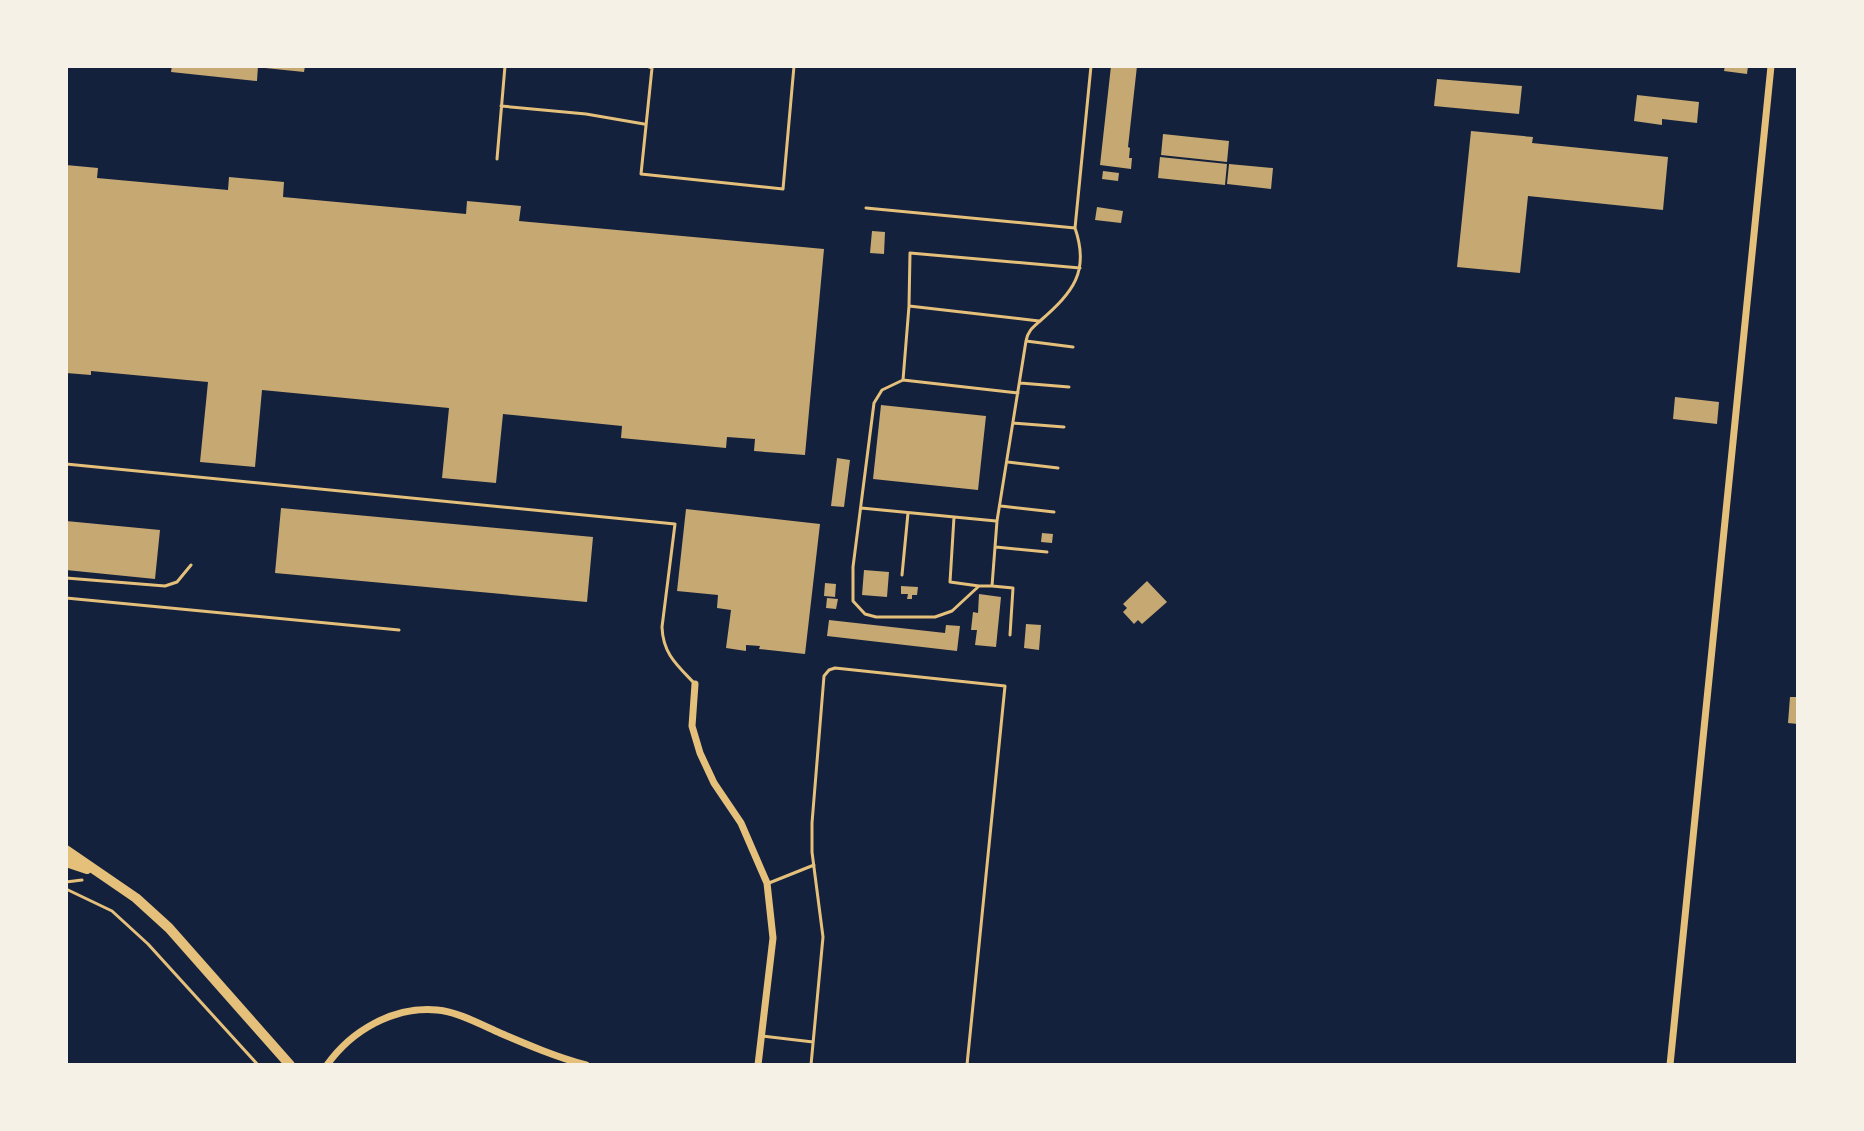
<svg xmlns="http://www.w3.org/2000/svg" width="1864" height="1131" font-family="Poppins,sans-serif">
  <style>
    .building { fill: #c6a872 }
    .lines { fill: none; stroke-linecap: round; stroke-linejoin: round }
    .path { stroke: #e5c07b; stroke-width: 3 }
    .service { stroke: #e5c07b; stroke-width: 3 }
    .minor { stroke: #e5c07b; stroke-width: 7 }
    .secondary { stroke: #e5c07b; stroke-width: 10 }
  </style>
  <rect width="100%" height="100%" fill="#14213d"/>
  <!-- building -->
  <path class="building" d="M172,66h86l-1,15 -86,-9z
    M265,66h40l-1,6 -39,-4z
    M1111,66h26l-9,81 2,1 -1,10h3l-1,11 -31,-4z
    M1725,66h23l-1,8 -23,-3z
    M1437,79l85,7 -3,28 -85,-8z
    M1637,95l62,7 -2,21 -35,-4v6l-28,-4z
    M1471,131l62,6 -1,6 136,14 -5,53 -135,-14 -8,77 -63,-6z
    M1163,134l66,7 -2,21 -66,-7z
    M1160,157l67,7 -2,21 -67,-7z
    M1229,164l44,4 -2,21 -44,-5z
    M66,165l32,3 -1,10 131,12 1,-13 55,5 -1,15 183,17 1,-13 54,5 -2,15 305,28 -19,206 -51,-4 1,-12 -28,-2 -1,11 -105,-10 1,-12 -119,-12 -7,69 -54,-5 7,-70 -187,-18 -7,77 -55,-5 8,-80 -117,-11v4l-25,-2z
    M1103,171l16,2 -1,8 -16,-2z
    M1097,207l26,4 -2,12 -26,-3z
    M872,231l13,1 -1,22 -14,-1z
    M1675,397l44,5 -2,22 -44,-5z
    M881,405l105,11 -8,74 -105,-11z
    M837,458l13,2 -6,47 -13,-1z
    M281,508l312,29 -6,65 -312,-29z
    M686,509l134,15 -15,130 -46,-5 1,-3 -14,-1v6l-20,-3 5,-38 -14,-2 1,-13 -41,-4z
    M66,521l94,9 -5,49 -89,-9z
    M1042,533l11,1 -1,9 -11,-1z
    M864,570l25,2 -2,25 -25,-2z
    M1147,581l20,21 -25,22 -4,-4 -4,4 -11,-12 4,-4 -4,-4z
    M825,583l11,1 -1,13 -11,-1z
    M901,586l17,1 -1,8h-5v4h-5l1,-5h-7z
    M979,594l22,3 -5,50 -21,-2 2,-15h-6l2,-18 5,1z
    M827,598l11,1 -2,10 -10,-1z
    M829,620l116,13 1,-8 14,1 -3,25 -130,-15z
    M1026,624l15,1 -2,25 -15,-2z
    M1790,697h8v27l-10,-1z"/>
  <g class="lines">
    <!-- path -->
    <path class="path" d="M66,882l16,-2
      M66,889l46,22 36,33 110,121"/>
    <!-- service -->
    <path class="service" d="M647,66l5,2 -11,106 142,15 11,-123
      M501,106l85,8 58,10
      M497,159l8,-93
      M866,208l209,20 16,-162
      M909,306l1,-53 170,15
      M1026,341l47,6
      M903,380l115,13
      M1020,383l49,4
      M1013,423l51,4
      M1008,462l50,6
      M66,464l609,60 -13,103c1,27 15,38 33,57
      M1001,506l53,6
      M861,508l135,13
      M954,517l-4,65 29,4
      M996,547l51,5
      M902,575l6,-62
      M66,578l99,8 12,-4 14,-17
      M992,586h-13l-27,25 -17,6h-59l-11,-3 -12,-13v-34l21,-164 8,-13 21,-10 6,-74 130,15
      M66,598l333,32
      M1010,635l3,-47 -21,-2 5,-65 29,-180c2,-10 6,-13 14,-20 33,-29 50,-49 35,-93
      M769,883l45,-18
      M762,1036l51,6
      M811,1065l12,-128 -11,-85v-29l12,-147 5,-6 6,-2 170,18 -38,379"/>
    <!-- minor -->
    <path class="minor" d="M695,684l-3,42 8,27 14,30 27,40 26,60 6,55 -15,127
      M327,1065c24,-34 66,-59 110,-55 21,2 43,14 63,23 28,12 56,24 86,32
      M1670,1065l101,-999"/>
    <!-- secondary -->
    <path class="secondary" d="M66,850l70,48 33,30 121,137
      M66,862l21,7"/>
  </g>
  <!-- border -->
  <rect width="1864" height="1131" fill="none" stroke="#f6f1e7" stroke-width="136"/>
</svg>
